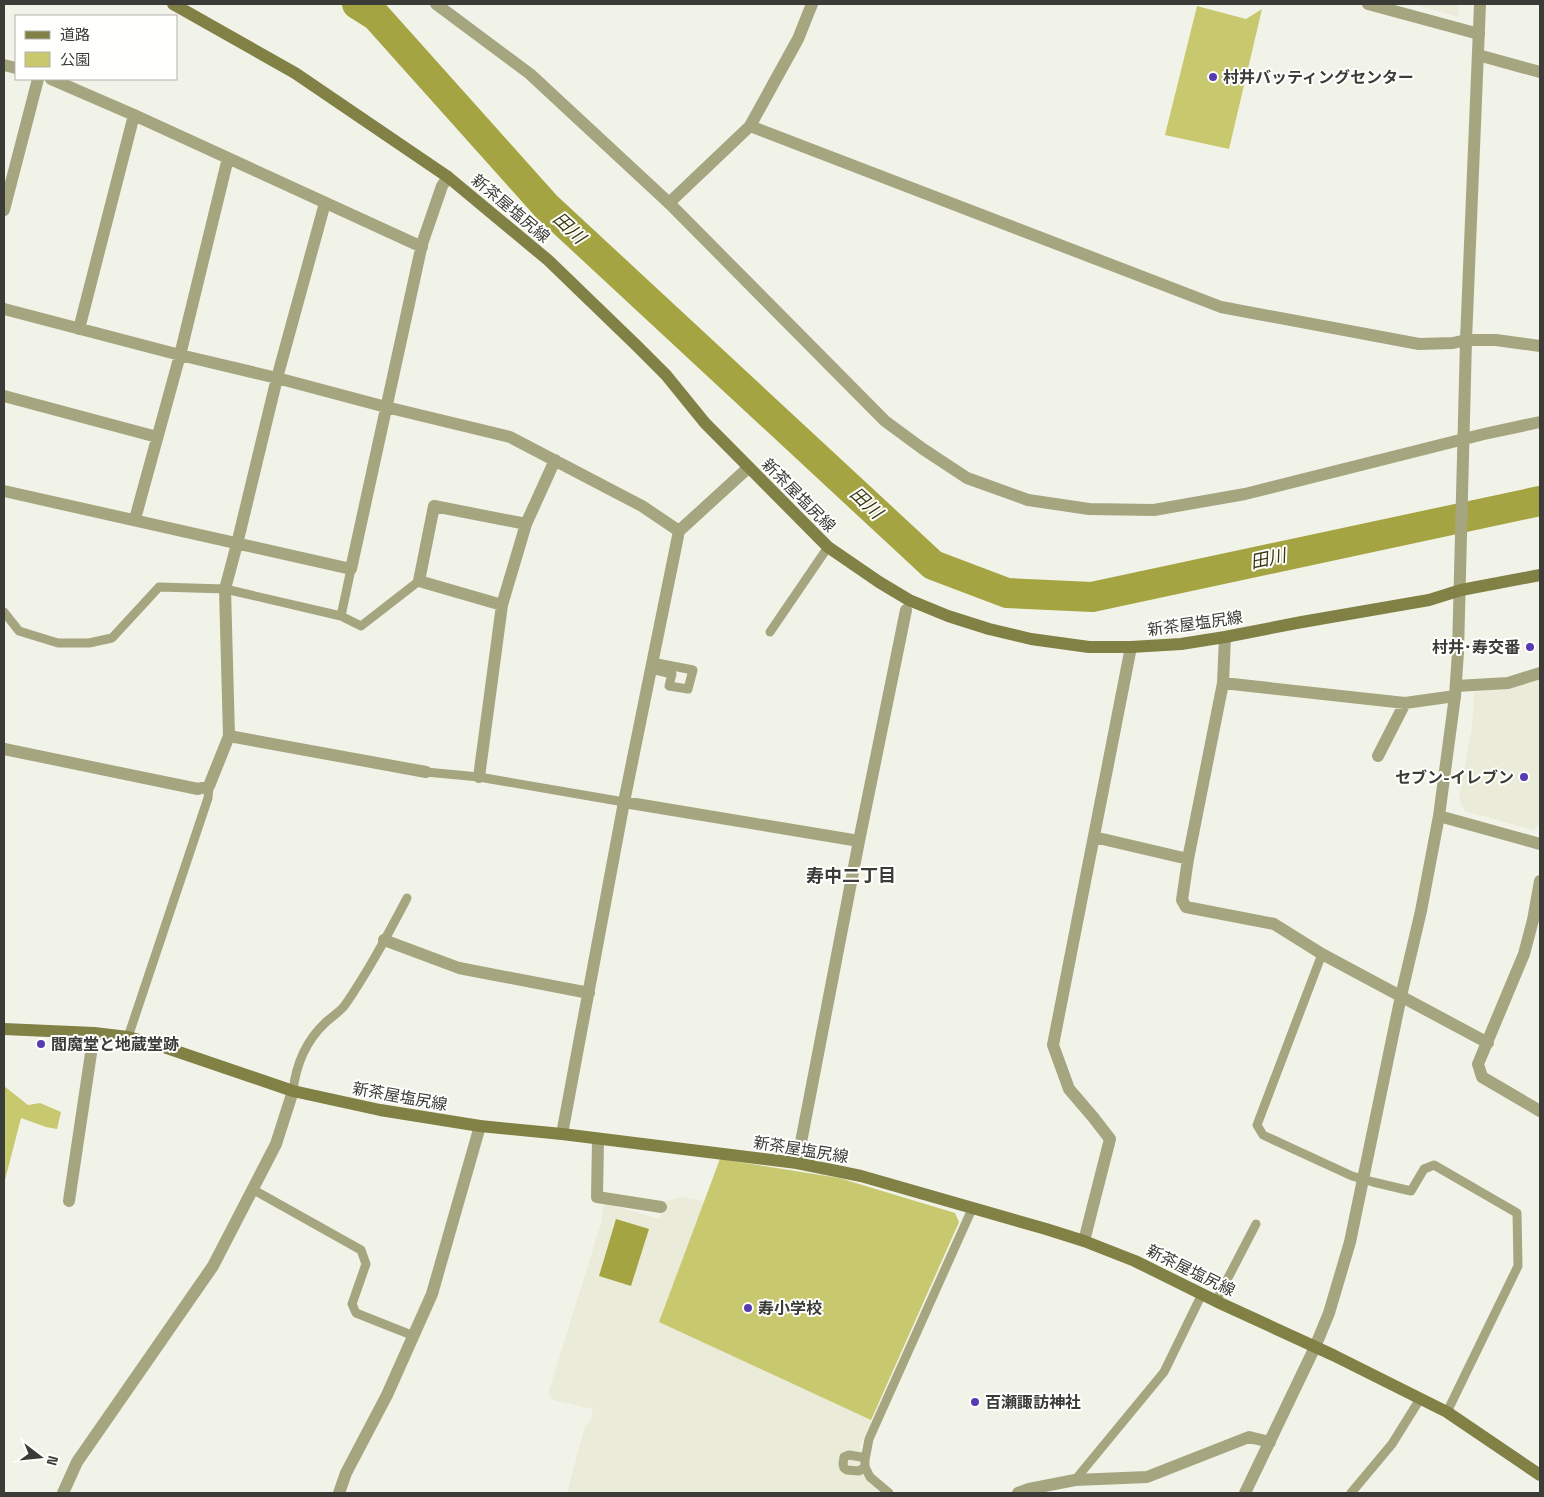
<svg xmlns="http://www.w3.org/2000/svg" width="1544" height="1497" font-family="'Space Grotesk','Noto Sans JP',sans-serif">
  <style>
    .built { fill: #eaebd8 }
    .green { fill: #c8c86f }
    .water { fill: #a4a442 }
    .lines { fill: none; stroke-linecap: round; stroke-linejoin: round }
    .river { stroke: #a4a442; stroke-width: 30 }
    .service { stroke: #a5a67f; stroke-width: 9 }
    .minor { stroke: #a5a67f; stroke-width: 12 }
    .tertiary { stroke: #a5a67f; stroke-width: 12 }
    .secondary { stroke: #818145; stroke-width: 12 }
    .poi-dot { fill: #583ab2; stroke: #fffffd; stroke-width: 2 }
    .labels { text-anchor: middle; stroke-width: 4; stroke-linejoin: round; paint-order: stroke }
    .poi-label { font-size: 16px; font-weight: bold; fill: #3b3b37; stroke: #fffffd; text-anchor: start }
    .street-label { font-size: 16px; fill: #3b3b37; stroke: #fffffd }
    .water-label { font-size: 18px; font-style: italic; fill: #393910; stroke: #fffffd }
    .neighbourhood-label { font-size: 18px; font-weight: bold; fill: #3b3b37; stroke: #fffffd }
  </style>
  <rect width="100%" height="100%" fill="#f2f3e8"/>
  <!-- built -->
  <path class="built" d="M1413,4h46l-1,13z
    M1540,678v140l-1,7 -6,5 -68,-19 -6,-13 13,-70 2,-35z
    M720,1159l119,19 116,35 4,9 -99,224 6,30 17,17h-316l18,-67 5,-4 3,-13 -40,-9 -5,-6 54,-174 1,-14 4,-2 53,15 4,-17 16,-5 24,4z"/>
  <!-- green -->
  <path class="green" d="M1197,6l49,13 16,-10 -33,140 -64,-14z
    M4,1086l24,19 12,-2 21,9 -4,17 -11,-2 -25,-9 -16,62 -1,-1z
    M720,1159l119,19 116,35 4,9 -88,198 -212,-98z"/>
  <!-- water -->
  <path class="water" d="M616,1219l33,10 -18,57 -32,-10z"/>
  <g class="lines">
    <!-- river -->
    <path class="river" d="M357,4l19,12 170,190 387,359 74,28 85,4 448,-96"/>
    <!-- service -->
    <path class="service" d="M4,612l15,19 39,12h31l23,-5 47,-51 66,2 116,27 20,10 58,-45
      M341,616l10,-47
      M770,632l58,-85
      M651,669l21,5 -3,12 19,3 5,-19 -41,-8
      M426,772l53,5 145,25
      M1322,954l-65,171 6,10 89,41 21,6 38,9 13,-22 10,-4 83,48 1,53 -71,146
      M128,1037l80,-239 1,-12
      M293,1091c3,-27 12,-49 32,-68 6,-6 15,-11 20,-18 23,-33 43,-71 62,-107
      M252,1189l109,61 5,14 -14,40 4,9 58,23
      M1216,1301l40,-77
      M849,1455l12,2 4,3v7l-6,4 -12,-1 -3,-2 -1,-4 1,-7z
      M865,1460l4,-21 103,-230
      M865,1467l5,10 19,16
      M1075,1480l89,-108 38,-78
      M1351,1493l41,-49 28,-45"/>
    <!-- minor -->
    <path class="minor" d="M1368,4l111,30
      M1478,55l62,17
      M4,65l12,3
      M51,79l83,36 288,132
      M750,126l471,181 198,37 34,-1 13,-3h30l44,6
      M669,203l81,-77 48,-87 14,-35
      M4,210l34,-131
      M4,309l176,46 97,23 109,29 124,30 132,69 37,25 69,-63
      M79,329l55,-214
      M4,396l153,41
      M4,491l347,78 71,-325 20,-58 6,-9
      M135,519l45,-164 48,-197
      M502,605l-83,-24 15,-75 92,18
      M1225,637l-2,46 -35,176 -6,41 4,7 88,17 48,30 166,89
      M1223,683l182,20 50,-7
      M1456,686l52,-3 32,-10
      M229,736l197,36
      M4,749l194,40 11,-3 20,-50 -4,-147 12,-45 40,-166 48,-175
      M1378,756l27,-53
      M479,777l23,-172 24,-81 29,-64
      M624,802l235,39
      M1094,837l94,22
      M1540,881l-7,39 -9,34 -46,110 4,13 58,34
      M384,940l75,28 130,25
      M562,1134l62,-332 55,-271
      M598,1140l-1,57 64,10
      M797,1163l62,-322 47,-231
      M69,1201l25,-168
      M1084,1241l26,-102 -17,-22 -24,-28 -16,-44 78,-398
      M63,1493l14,-31 136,-196 63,-122 17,-53
      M1018,1493l11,-4 46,-9 72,-3 102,-40 21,5"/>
    <!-- tertiary -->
    <path class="tertiary" d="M436,4l94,70 139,129 216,218 38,28 44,29 61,22 61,9 65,1 91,-16 239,-60 56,-12
      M1439,816l101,28
      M339,1493l7,-20 41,-78 45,-101 48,-168
      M1245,1493l70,-146 14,-34 21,-71 51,-246 20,-85 18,-95 16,-120 3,-44 8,-312 14,-336"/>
    <!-- secondary -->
    <path class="secondary" d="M173,4l122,69 153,104 100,83 89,86 29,29 39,48 123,124 51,35 30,18 39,16 41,13 42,10 58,8h42l50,-3 44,-7 77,-15 127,-22 32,-10 79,-15
      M4,1029l90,4 34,4 30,8 135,46 87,19 100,16 82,8 235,29 64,13 185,53 38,12 51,20 87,43 111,51 114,57 93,63"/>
  </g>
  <!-- markers -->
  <g class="poi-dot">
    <circle cx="1213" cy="77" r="5"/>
    <circle cx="1530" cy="647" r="5"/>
    <circle cx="1524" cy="777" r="5"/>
    <circle cx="41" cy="1044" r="5"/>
    <circle cx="748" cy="1308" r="5"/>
    <circle cx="975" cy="1402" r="5"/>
  </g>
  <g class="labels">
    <!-- poi labels -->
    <g class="poi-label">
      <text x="1223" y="83">村井バッティングセンター</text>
      <text x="1520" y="653" text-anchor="end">村井･寿交番</text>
      <text x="1514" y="783" text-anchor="end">セブン-イレブン</text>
      <text x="51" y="1050">閻魔堂と地蔵堂跡</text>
      <text x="758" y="1314">寿小学校</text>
      <text x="985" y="1408">百瀬諏訪神社</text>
    </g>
    <!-- street labels -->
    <g class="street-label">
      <text transform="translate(511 208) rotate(40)" y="6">新茶屋塩尻線</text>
      <text transform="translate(799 495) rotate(45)" y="6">新茶屋塩尻線</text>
      <text transform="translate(1195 623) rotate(-8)" y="6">新茶屋塩尻線</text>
      <text transform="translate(400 1096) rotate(10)" y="6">新茶屋塩尻線</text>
      <text transform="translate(801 1149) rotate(9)" y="6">新茶屋塩尻線</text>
      <text transform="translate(1191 1270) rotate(26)" y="6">新茶屋塩尻線</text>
    </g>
    <!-- water labels -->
    <g class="water-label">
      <text transform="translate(569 228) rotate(43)" y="6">田川</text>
      <text transform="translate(866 503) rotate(43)" y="6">田川</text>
      <text transform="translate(1268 559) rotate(-12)" y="6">田川</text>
    </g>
    <!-- neighbourhood labels -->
    <g class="neighbourhood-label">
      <text x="851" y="882">寿中二丁目</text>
    </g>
  </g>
  <!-- border -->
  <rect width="1544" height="1497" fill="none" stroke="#3b3b37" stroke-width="10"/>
  <!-- legend -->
  <rect x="15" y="15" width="162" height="65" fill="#fffffd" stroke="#b1b1ae"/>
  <rect x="25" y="31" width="25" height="8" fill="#818145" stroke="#b1b1ae"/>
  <text x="60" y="40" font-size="15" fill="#3b3b37">道路</text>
  <rect x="25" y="52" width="25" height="15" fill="#c8c86f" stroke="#b1b1ae"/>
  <text x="60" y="65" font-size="15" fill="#3b3b37">公園</text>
  <!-- north arrow -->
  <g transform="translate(40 1457) rotate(106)" stroke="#fffffd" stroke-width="4" paint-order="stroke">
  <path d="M0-4L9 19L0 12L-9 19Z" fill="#3b3b37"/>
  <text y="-8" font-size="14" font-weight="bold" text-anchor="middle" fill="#3b3b37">N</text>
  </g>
</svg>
